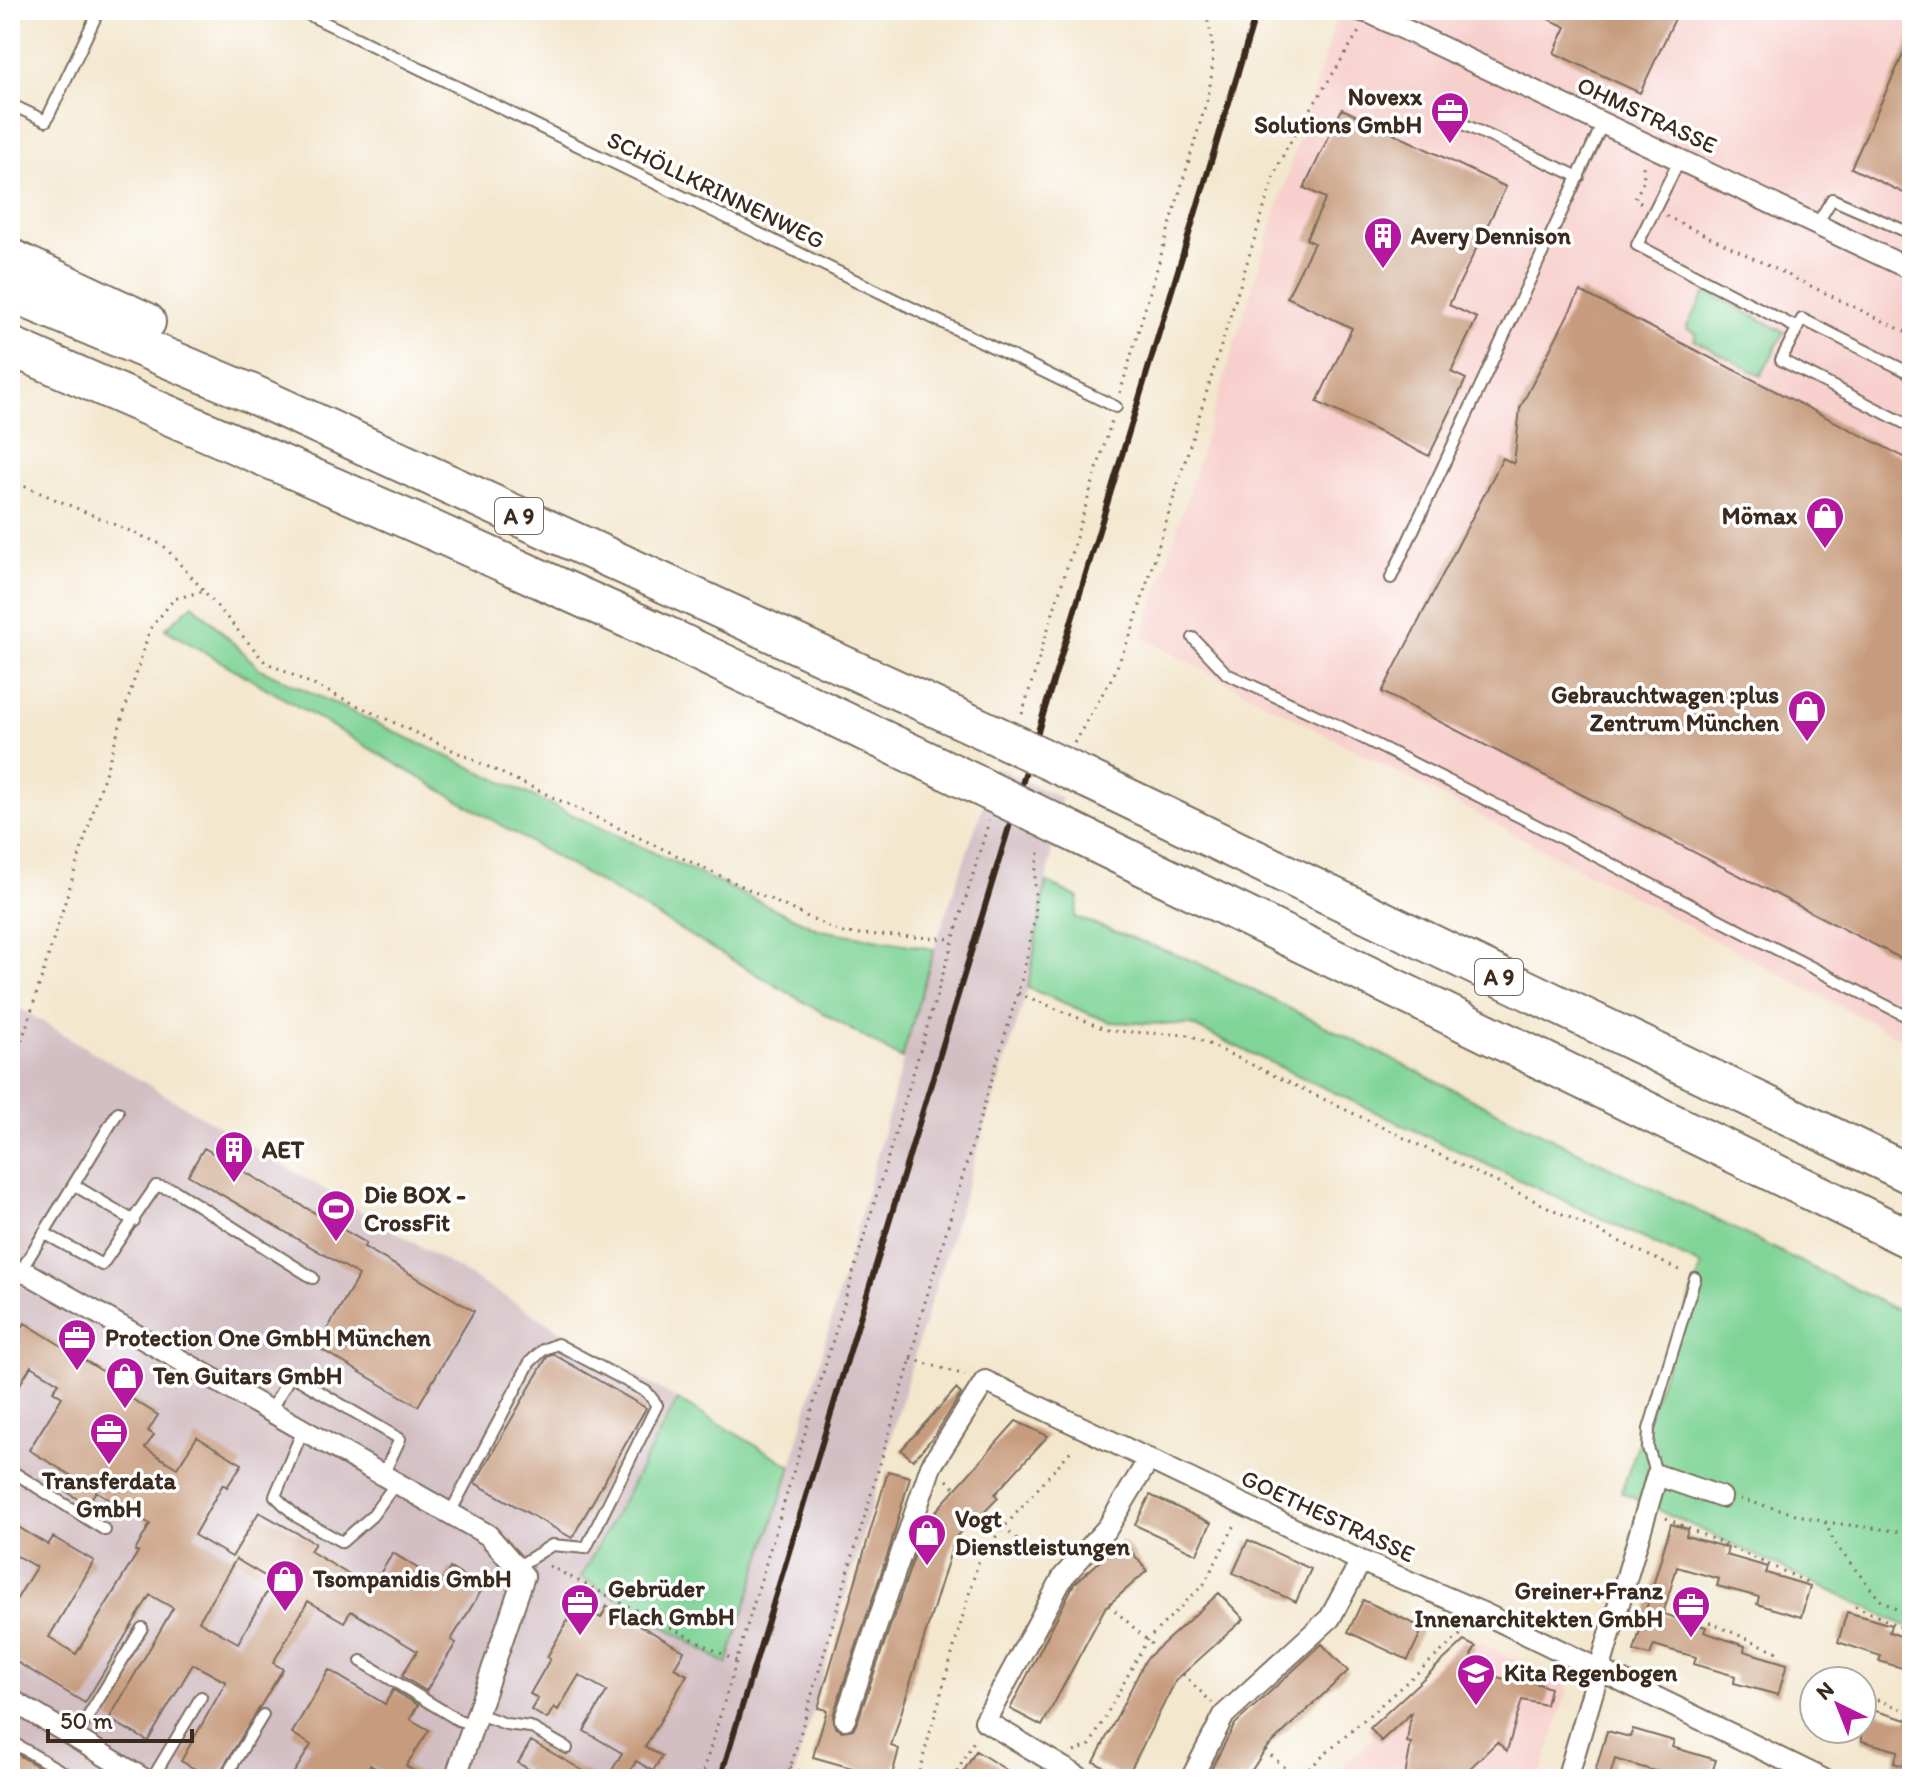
<svg xmlns="http://www.w3.org/2000/svg" width="1922" height="1789" font-family="Itim,sans-serif">
  <style>
    .built { fill: #f7d0cd }
    .industrial { fill: #d2bec3 }
    .green { fill: #80d497; stroke: #5e7f5a; stroke-width: 2 }
    .building { fill: #c79c7e; fill-rule: evenodd }
    .lines { fill: none; stroke-linecap: round; stroke-linejoin: round }
    .lane-casing { stroke: #7b6c5c; stroke-width: 14 }
    .street-casing { stroke: #7b6c5c; stroke-width: 24 }
    .highway-casing { stroke: #7b6c5c; stroke-width: 42 }
    .path { stroke: #7b6c5c; stroke-width: 3; stroke-dasharray: 2 6; stroke-linecap: butt }
    .lane { stroke: #fff; stroke-width: 10 }
    .street { stroke: #fff; stroke-width: 20 }
    .highway { stroke: #fff; stroke-width: 38 }
    .rail { stroke: #3b2a1e; stroke-width: 6 }
    .highway-bridge-casing { stroke: #7b6c5c; stroke-width: 42; stroke-linecap: butt }
    .highway-bridge { stroke: #fff; stroke-width: 38 }
    .labels { text-anchor: middle; stroke-width: 7; stroke-linejoin: round; paint-order: stroke }
    .shield { fill: #fff; stroke: #766a62; stroke-width: 2 }
    .shield-label { font-size: 22px; font-weight: bold; fill: #3b2a1e }
    .poi-label { font-size: 24px; font-weight: bold; fill: #3b2a1e; stroke: #fff; text-anchor: start }
    .street-label { font-size: 24px; fill: #3b2a1e; stroke: #fff }
  </style>
  <rect width="100%" height="100%" fill="#fff"/>
  <filter id="ink" filterUnits="userSpaceOnUse"><feTurbulence type="fractalNoise" baseFrequency=".0125" numOctaves="2"/><feDisplacementMap in="SourceGraphic" scale="16" xChannelSelector="R" yChannelSelector="G"/><feConvolveMatrix kernelMatrix="1 2 1 2 8 2 1 2 1" color-interpolation-filters="sRGB"/></filter>
  <filter id="wash" filterUnits="userSpaceOnUse"><feTurbulence type="fractalNoise" baseFrequency=".006" numOctaves="4" result="noise"/><feDisplacementMap in="SourceGraphic" scale="32" xChannelSelector="R" yChannelSelector="G"/><feGaussianBlur stdDeviation="1.8" result="paint"/><feColorMatrix in="noise" values="0 0 0 0 0 0 0 0 0 0 0 0 0 0 0 0 0 1.4 0 .05"/><feComposite in="paint" operator="in"/></filter>
  <g filter="url(#wash)">
    <rect width="100%" height="100%" fill="#f3e7ce"/>
    <!-- built -->
    <path class="built" d="M1339,10h573v1034l-769,-406z
      M1466,1636l103,51 -30,92h-190l-11,-9 36,-32 -7,-10z"/>
    <!-- industrial -->
    <path class="industrial" d="M996,767l65,31 -33,190 -109,352 -126,439h-783v-736l11,-34 657,391 -97,177 146,87 64,-198 143,-517z"/>
    <!-- green -->
    <path class="green" d="M1706,291l78,41 -23,44 -67,-36 3,-6 -11,-6z
      M193,604l67,65 560,261 114,19 -32,110 -737,-430z
      M1046,882l33,16 -4,19 121,45 716,355v312l-291,-137 81,-226 -511,-241 -82,-3 -81,-34z
      M678,1400l113,66 -64,198 -146,-87z"/>
    <g id="blocks">
      <!-- building -->
      <path class="building" d="M1529,10h150l-39,83 -86,-40 12,-26z
        M1912,35v162l-61,-29z
        M1342,109l164,78 -57,118 28,13 -26,54 15,7 -37,77 -112,-54 35,-74 -65,-31 27,-54 -8,-4 20,-41 -22,-10z
        M1580,291l332,170v503l-530,-272 121,-234 11,6 6,-56z
        M204,1148l162,95 -2,4 110,64 -56,95 -101,-59 42,-72 -171,-100z
        M25,1323l85,53 -4,7 52,32 -10,16 6,4 -9,13 32,20 20,-31 45,27 -15,23 -4,-3 -29,51 38,22 27,-45 56,31 -5,8 61,37 22,-35 48,30 9,-15 33,20 -32,52 5,3 -30,48 -24,-15 15,-25 -66,-40 -7,11 -36,-21 -35,62 10,6 -67,110h-3l-32,-18 45,-79 -33,-18 -45,77 -39,-22 64,-111 -23,-13 -65,108 -75,-45v-48l26,-43 -26,-15v-30l38,23 5,-8 41,24 -45,76 27,17 62,-102 -3,-1 15,-27 -54,-33 -9,14 -23,-15 8,-14 -43,-26 33,-53 -9,-6 6,-8 -28,-17 -21,35v-64l5,3zM236,1559l37,22 -35,62 -39,-22z
        M553,1354l93,54 -74,130 -97,-55 72,-126z
        M956,1389l5,5 -26,41 -22,25 -12,-10z
        M1016,1421l32,15 -53,58 3,4 -25,26 -3,-3 -15,17 -64,208 8,3 -8,30 -78,-22 14,-47 -9,-2 70,-237 22,6 -20,70 -57,168 2,12 7,4 11,-2 4,-6 69,-201z
        M1150,1495l61,28 -14,31 -62,-29z
        M1671,1524l17,5 -2,7 42,12 -2,7 42,12 -2,6 44,13 -9,31 -44,-13 2,-7 -42,-11 2,-7 -42,-12 -14,47 43,13 -2,5 41,14 -1,5 43,13 -9,31 -44,-12 1,-7 -41,-12 2,-7 -22,-6 -20,-6 -4,10 -16,-4z
        M1248,1540l63,29 -15,33 -63,-29z
        M1123,1541l24,30 -42,37 -63,118 -32,-17 64,-125z
        M1219,1593l25,26 -68,61 -50,99 -32,-17 52,-103z
        M1363,1600l60,28 -15,32 -60,-28z
        M577,1604l24,14 6,-12 77,45 -10,17 13,7 -42,72 17,9 -9,15 -17,-10 -10,18h-19l15,-26 -38,-22 23,-40 -28,-16 -21,35 -4,-3 -7,12 -16,-9 7,-12 -8,-4 20,-35 -3,-2z
        M1847,1612l44,13 -2,7 23,8v31l-33,-10 2,-5 -43,-14z
        M1464,1641l12,6 -5,8 5,17 29,7 2,-6 43,15 -4,17 -24,-5 -15,51 -10,-9 -38,37 -3,-10 -51,8 6,-34 -4,-1 4,-29 -30,28 -11,-13z
        M1322,1644l26,27 -83,79 -19,29h-40l29,-55z
        M329,1670l56,34 8,-14 25,15 -8,14 19,11 -23,36 22,13h-35l-23,-14 -8,14h-72l21,-34 -19,-12z
        M1862,1707l45,13 1,-3h4v42l-3,9 -15,-5 4,-12 -36,-10z
        M1633,1729l41,12 -2,6 44,13 -6,19h-47l1,-5 -49,-15 -6,20h-16l14,-48 23,6z
        M531,1741l39,22 27,16h-74l5,-10 -10,-6z
        M10,1750l49,29h-49z
        M976,1751l45,28h-62z"/>
    </g>
  </g>
  <g filter="url(#ink)">
    <use href="#blocks" fill-opacity="0" stroke="#7b6c5c" stroke-width="2"/>
    <g class="lines">
      <!-- lane casing -->
      <g class="lane-casing">
        <path id="lane" d="M299,10l817,397
          M10,104l36,17 53,-111
          M1452,119l127,58
          M1680,159l-43,86 160,83
          M1817,224l15,-25 80,35
          M1912,374l-110,-55 -21,41 131,67
          M1391,578l212,-455
          M1193,638l34,36 108,50 193,97 384,198
          M74,1185l60,36
          M44,1233l58,32 54,-79 18,4 139,88
          M20,1272l98,-160
          M270,1411l21,-36 109,64 -17,36
          M303,1430l-28,66 22,21 45,25 30,-26 24,-33
          M10,1470l95,60
          M1657,1475l-9,-27 1,-19 46,-151
          M450,1513l80,-151 13,-12 14,-6 90,48 10,13 -71,143 -34,-3 -35,22
          M361,1661l97,59 17,5
          M478,1714l28,10 24,3 37,21
          M75,1738l67,-110
          M10,1741l65,38
          M152,1779l49,-82
          M224,1779l39,-64"/>
      </g>
      <!-- street casing -->
      <g class="street-casing">
        <path id="street" d="M1358,10l12,3 542,257
          M10,1270l19,4 459,261 36,41 -69,203
          M10,1699l134,80
          M845,1719l86,-253 54,-85 376,180 124,53 338,165
          M1082,1779l-97,-58 78,-144 45,-50 41,-68
          M1191,1779l33,-64 106,-97 31,-57
          M1567,1779l90,-304 64,22"/>
      </g>
      <!-- highway casing -->
      <g class="highway-casing">
        <path id="highway" d="M10,258l136,64
          M10,292l240,101 743,341
          M10,346l422,184 228,103 317,152
          M1086,778l826,397
          M1067,829l845,411"/>
      </g>
      <!-- path -->
      <path class="path" d="M1641,203l-6,-4 9,-19 -1,-16
        M1666,216l246,119
        M1120,393l87,-293c8,-37 8,-54 -2,-90
        M10,480l153,65 41,46
        M1022,714l90,-294
        M1074,743l40,-69 18,-43 143,-458 11,-24 74,-119
        M1018,993l92,38 80,4 491,236
        M10,1079l140,-450 24,-30 30,-8 61,71 577,271 111,6
        M911,1359l54,16
        M947,1480l9,8
        M1740,1499l85,23 87,11
        M984,1513l48,37 21,10
        M1666,1518l141,64
        M1825,1522l10,22 45,56 32,18
        M549,1566l189,96
        M1643,1594l135,58
        M1109,1605l48,44
        M1855,1606l57,26
        M1183,1674l29,29
        M1862,1694l50,19
        M1265,1750l33,29
        M1074,1752l16,-7 57,-105 57,-56 33,-63
        M790,1767l29,12
        M701,1779l288,-958
        M787,1779l124,-420 9,-40 103,-344 12,-57v-44l5,-26
        M917,1779l63,-224 94,-108
        M953,1779l23,-42
        M1297,1779l171,-151"/>
      <!-- lane -->
      <use href="#lane" class="lane"/>
      <!-- street -->
      <use href="#street" class="street"/>
      <!-- highway -->
      <use href="#highway" class="highway"/>
      <!-- rail -->
      <path class="rail" d="M720,1779l537,-1769"/>
      <!-- highway-bridge casing -->
      <g class="highway-bridge-casing">
        <path id="highway-bridge" d="M993,734l93,44
          M977,785l90,44"/>
      </g>
      <!-- highway-bridge -->
      <use href="#highway-bridge" class="highway-bridge"/>
    </g>
  </g>
  <!-- icons -->
  <defs>
    <g id="office-pin" transform="scale(2)"><path d="M0 17L-7.5 6A9.5 9.5 0 1 1 7.5 6Z" fill="#b5179e" stroke="#fff"/><path d="M-6-3h4V-5.5h4V-3h4V5H-6ZM-1-4.5V-3h2v-1.5ZM-6 0V1H6V0Z" fill="#fff"/></g>
    <g id="building-pin" transform="scale(2)"><path d="M0 17L-7.5 6A9.5 9.5 0 1 1 7.5 6Z" fill="#b5179e" stroke="#fff"/><path d="M-4-6H4V6H1V3H-1V6H-4ZM-2.5-4.3h1.7v1.8h-1.7ZM.8-4.3h1.7v1.8H.8ZM-2.5-1h1.7V.8h-1.7ZM.8-1h1.7V.8H.8Z" fill="#fff"/></g>
    <g id="shop-pin" transform="scale(2)"><path d="M0 17L-7.5 6A9.5 9.5 0 1 1 7.5 6Z" fill="#b5179e" stroke="#fff"/><path d="M-5-2.5h2.3a2.7 3.5 0 0 1 5.4 0H5L5.5 6h-11ZM-1.5-2.5h3a1.5 2.3 0 0 0-3 0Z" fill="#fff"/></g>
    <g id="stadium-pin" transform="scale(2)"><path d="M0 17L-7.5 6A9.5 9.5 0 1 1 7.5 6Z" fill="#b5179e" stroke="#fff"/><path d="M0-5a6.5 5 0 1 0 0 10a6.5 5 0 1 0 0-10ZM-3.5-1.8h7v3.6h-7Z" fill="#fff"/></g>
    <g id="school-pin" transform="scale(2)"><path d="M0 17L-7.5 6A9.5 9.5 0 1 1 7.5 6Z" fill="#b5179e" stroke="#fff"/><path d="M0-5L7-2L0 1L-7-2ZM-4 1L0 2.5L4 1V4Q0 6-4 4Z" fill="#fff"/></g>
  </defs>
  <g fill-rule="evenodd">
    <use href="#office-pin" x="1450" y="111"/>
    <use href="#building-pin" x="1383" y="236"/>
    <use href="#shop-pin" x="1825" y="516"/>
    <use href="#shop-pin" x="1807" y="709"/>
    <use href="#building-pin" x="234" y="1150"/>
    <use href="#stadium-pin" x="336" y="1209"/>
    <use href="#office-pin" x="77" y="1338"/>
    <use href="#shop-pin" x="125" y="1376"/>
    <use href="#office-pin" x="109" y="1432"/>
    <use href="#shop-pin" x="927" y="1533"/>
    <use href="#shop-pin" x="285" y="1579"/>
    <use href="#office-pin" x="580" y="1603"/>
    <use href="#office-pin" x="1691" y="1605"/>
    <use href="#school-pin" x="1476" y="1673"/>
  </g>
  <g class="labels">
    <!-- shield labels -->
    <g class="shield">
      <rect x="495" y="498" width="48" height="36" rx="6"/>
      <rect x="1475" y="959" width="48" height="36" rx="6"/>
    </g>
    <g class="shield-label">
      <text x="519" y="524">A 9</text>
      <text x="1499" y="985">A 9</text>
    </g>
    <!-- poi labels -->
    <g class="poi-label">
      <text x="1422" y="105" text-anchor="end">Novexx<tspan x="1422" dy="28">Solutions GmbH</tspan></text>
      <text x="1411" y="244">Avery Dennison</text>
      <text x="1797" y="524" text-anchor="end">Mömax</text>
      <text x="1779" y="703" text-anchor="end">Gebrauchtwagen :plus<tspan x="1779" dy="28">Zentrum München</tspan></text>
      <text x="262" y="1158">AET</text>
      <text x="364" y="1203">Die BOX -<tspan x="364" dy="28">CrossFit</tspan></text>
      <text x="105" y="1346">Protection One GmbH München</text>
      <text x="153" y="1384">Ten Guitars GmbH</text>
      <text x="109" y="1489" text-anchor="middle">Transferdata<tspan x="109" dy="28">GmbH</tspan></text>
      <text x="955" y="1527">Vogt<tspan x="955" dy="28">Dienstleistungen</tspan></text>
      <text x="313" y="1587">Tsompanidis GmbH</text>
      <text x="608" y="1597">Gebrüder<tspan x="608" dy="28">Flach GmbH</tspan></text>
      <text x="1663" y="1599" text-anchor="end">Greiner+Franz<tspan x="1663" dy="28">Innenarchitekten GmbH</tspan></text>
      <text x="1504" y="1681">Kita Regenbogen</text>
    </g>
    <!-- street labels -->
    <g class="street-label">
      <text transform="translate(1647 115) rotate(25)" y="8">OHMSTRASSE</text>
      <text transform="translate(716 190) rotate(26)" y="8">SCHÖLLKRINNENWEG</text>
      <text transform="translate(1328 1516) rotate(25)" y="8">GOETHESTRASSE</text>
    </g>
  </g>
  <!-- margin -->
  <rect width="1922" height="1789" fill="none" stroke="#fff" stroke-width="40"/>
  <!-- north arrow -->
  <g transform="translate(1838 1705) rotate(317)"><circle r="38" fill="#ffffff" stroke="#b1aaa5" stroke-width="2"/>
  <path d="M0-6L14 30L0 20L-14 30Z" fill="#b5179e"/>
  <text y="-12" font-size="22" font-weight="bold" text-anchor="middle" fill="#3b2a1e">N</text>
  </g>
  <!-- scale -->
  <path d="M48 1729v12h144v-12" fill="none" stroke="#3b2a1e" stroke-width="4"/>
  <text x="60" y="1729" font-size="24" fill="#3b2a1e" stroke="#ffffff" stroke-width="6" paint-order="stroke">50 m</text>
</svg>
